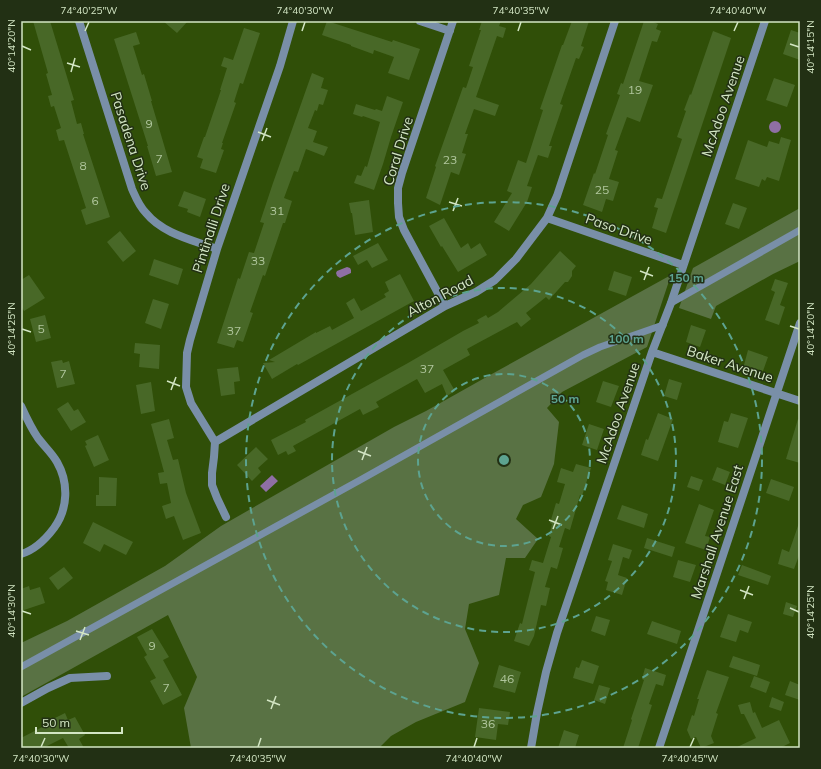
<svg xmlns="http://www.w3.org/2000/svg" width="821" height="769" font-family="Mulish,sans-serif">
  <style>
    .green { fill: #597244 }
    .water { fill: #8f6fa4 }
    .building { fill: #486827 }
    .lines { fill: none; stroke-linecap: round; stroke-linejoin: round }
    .service { stroke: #798fa8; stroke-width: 7 }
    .minor { stroke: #798fa8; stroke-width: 8 }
    .ticks { fill: none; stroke: #d3e6c4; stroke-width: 1.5 }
    .ring { fill: none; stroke: #5da390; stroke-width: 2; stroke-dasharray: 7 5 }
    .labels { text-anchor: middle; stroke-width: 3; stroke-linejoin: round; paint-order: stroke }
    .number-label { font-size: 12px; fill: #b0c69d }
    .street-label { font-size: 14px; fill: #d3e6c4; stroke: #223014 }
    .centre { fill: #5da390; stroke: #223014; stroke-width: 2 }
    .ring-label { font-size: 12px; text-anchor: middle; font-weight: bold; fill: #5da390; stroke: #223014; stroke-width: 3; stroke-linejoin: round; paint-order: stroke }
    .neatline { fill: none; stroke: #d3e6c4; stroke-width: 1.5 }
    .ticks-label { font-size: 10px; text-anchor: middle; fill: #d3e6c4 }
  </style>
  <rect width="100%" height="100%" fill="#304f08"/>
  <!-- green -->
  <path class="green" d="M800,208v53l-27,13 -57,32 -5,13 -32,-11 14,-40z
    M671,275l-24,72 -85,45 -15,16 12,14 -5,42 -13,33 -18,8 -7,14 22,20 -13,19h-19l-7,37 -30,9 -4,25 14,34 -14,39 -49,20 -25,14 -12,12h-188l-7,-40 13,-31 -29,-62 -147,82v-54l46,-22 98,-55 56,-40 173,-99 32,-16 64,-36z"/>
  <!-- water -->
  <path class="water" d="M769 127a6 6 0 1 1 12 0a6 6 0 1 1-12 0Z
    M347,267l3,1 1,2v3l-11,5 -3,-2 -1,-3 1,-2z
    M272,475l6,6 -12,11 -6,-6z"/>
  <!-- building -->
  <path class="building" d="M33,21h17l24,79 -3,1 6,23 4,-1 3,11h-1l27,83 -24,8 -5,-15 5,-2 -22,-68 -5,1 -3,-11 5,-2 -7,-22 -3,1 -3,-11 4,-1 -6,-21 2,-1z
    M163,21h25l-11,12z
    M327,21l65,21 1,-2 27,9 -11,31 -21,-7 6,-16 -20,-7 -1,4 -22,-8v-1l-29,-10z
    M482,21h19l-2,5 7,2 -3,10 -6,-2 -21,61 23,8 -4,11 -21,-7 -9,25h3l-6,19 4,1 -7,21 -8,-3 -11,33 -14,-7 10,-31 -1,-1 28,-79 3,1 7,-21 -4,-1 12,-36h-2z
    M572,21h17l-8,25 3,1 -5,12 -3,-1 -16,46 3,1 -14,41h3l-4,12 -10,-3 -11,31 5,1 -5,15 -18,29 -15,-9 18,-29 -5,-2 11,-31 8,3 17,-53 -3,-1 22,-64h1z
    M644,21h7l7,3 -2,5 5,2 -4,11 -5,-1 -13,40 14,4 -13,37 -13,-5 -12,33 3,1 -9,28 10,3 -6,19 -7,-2 -4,13 -19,-7 11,-32 1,1 13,-39 -2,-1 14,-39 -3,-1 4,-11 2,1z
    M244,28l16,5 -17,51 -3,-1 -6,19 2,1 -14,40h1l-2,6 3,1 -8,23 -16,-5 3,-9 -6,-2 7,-20h1l16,-47h-1l7,-22 -6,-2 3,-9 9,3z
    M791,30l9,3v27l-17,-6z
    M713,31l18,7 -65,195 -14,-5 6,-20 -4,-1 3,-9 5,1 20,-60 -5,-2 9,-26 -2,-1 6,-16 1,1z
    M136,32l4,12 -7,2 9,29 2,-1 8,27h-1l21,71 -16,4 -9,-30h1l-34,-107z
    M312,73l12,5 -3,10 7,2 -5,15 -4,-1 -2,7 -2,-1 -7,18 9,3 -4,11 15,5 -4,9 -18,-7 -8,23 -4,-1 -10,27 8,3 -7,22h-2l-18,53 -2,-1 -13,37 3,1 -10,29 -6,-2 -3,8 -17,-5 21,-65 2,1 9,-27 5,1 10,-30 -4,-1 13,-39z
    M774,78l21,7 -8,22 -21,-7z
    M387,96l16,6 -12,35 -8,27 -9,26 -20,-7 3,-8 4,1 4,-10 2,1 13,-45 -17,-6 -1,1 -9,-3 3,-10 19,6 1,-1 6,2z
    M781,137l10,3 -12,41 -12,-4 -2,4 -3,-2 -3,8 -24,-8 13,-39 19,7 2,-6 10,3z
    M184,191l22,8 -6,18 -13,-5 1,-3 -10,-3z
    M369,200l4,32 -18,3 -3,-22h-1l-2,-10z
    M733,203l14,5 -8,21 -14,-5z
    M444,218l17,30 7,-5 3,6 9,-6 7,12 -29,17 -16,-26 -1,1 -12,-21z
    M120,231l16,20 -13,11 -16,-20z
    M378,243l10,17 -16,8 -5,-8 -9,5 -5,-9z
    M560,251l16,15 -4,5v5l-4,6h-3l-16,18 -3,-3 -20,16 5,6 -10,8 -4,-5 -41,22 -9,5 3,6 -27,15 12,21 -8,5 -5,-12 -17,9 -8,-14 -41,23 3,5 -16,8 -3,-6 -67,37 3,5 -8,4 -2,-4 -8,4 -7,-15 35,-18 -1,-2 103,-57 55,-32 16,-8 -2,-3 9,-5 2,3 10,-6 33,-28z
    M154,259l29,10 -5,16 -29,-10z
    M614,271l18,6 -6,19 -18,-6z
    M400,274l14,27 -116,64 -1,-1 -25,15 -9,-16 12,-1 -6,-2 47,-28v1l14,-7 2,4 22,-12 -8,-15 8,-5 7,13 25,-14 -2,-3 5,-3 -4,-9z
    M29,275l16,23 -21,13 -3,-5v-26z
    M775,279l13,4 -8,22 5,2 -6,18 -14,-5 10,-28 -4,-2z
    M153,299l16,5 -8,25 -16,-6z
    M45,315l6,23 -15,4 -6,-23z
    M691,325l15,5 -6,17 -14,-5z
    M135,343l25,2 -1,24 -20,-2 1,-13 -6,-1z
    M748,350l20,7 -5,14 -19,-6z
    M62,360l1,3 6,-2 6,23 -18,4 -6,-26z
    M238,367l2,14 -6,1 1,12 -14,2 -4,-27z
    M669,379l13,4 -5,17 -13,-4z
    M603,381l16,5 -8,21 -15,-5z
    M151,382l4,29 -14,3 -5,-29z
    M68,402l6,9 4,-2 8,13 -15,9 -14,-22z
    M658,413l15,6 -15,42 -17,-6 5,-16 2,1z
    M731,413l17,5 -10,30 -20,-6 6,-21 4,1z
    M169,419l5,19 -7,2 6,20 5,-1 8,34 15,40 -18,7 -9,-24 -8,3 -4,-13 9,-3 -4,-20 -7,1 -2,-11 6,-1 -13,-48z
    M798,419l2,1v43l-14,-4z
    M589,424l15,5 -7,21 -15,-5z
    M98,435l11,25 -15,7 -9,-21 2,-1 -2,-4z
    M256,447l12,12 -10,9 3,4 -9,9 -15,-16z
    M576,464l15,4 -9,28 -2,-1 -10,35 -5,-2 -6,19 4,1 -6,21 -6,-2 -6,20 5,1 -4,18 -5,-1 -7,31 -5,10 -15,-5 6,-18 2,1 13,-52 -6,-2 3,-10 11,3 8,-26 -2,-1 3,-12 -2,-1 6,-20 3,1 6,-20 -8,-2 4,-14 12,4z
    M717,467l13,5 -5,13 -13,-5z
    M691,476l12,4 -4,11 -12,-4z
    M99,477l18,1 -1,28h-20v-11h3z
    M771,479l23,8 -5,14 -23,-8z
    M699,504l15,6 -9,26 5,1 -4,13 -21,-7z
    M622,505l26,9 -4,14 -27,-9z
    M93,522l40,20 -7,13 -22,-11 -4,8 -17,-9z
    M799,523h1v30l-6,16 -16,-5 4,-15 7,3z
    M647,538l28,9 -3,10 -28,-9z
    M613,544l19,6 -3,9 -6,-2 -5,18 9,3 -5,17 -16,-5 2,-8 -3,-1 7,-20 -4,-1z
    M678,560l18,5 -6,17 -17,-5z
    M742,565l29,11 -3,9 -30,-10z
    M64,567l9,11 -15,12 -9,-12z
    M29,586l1,4 10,-3 5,16 -24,8v-22z
    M786,602l11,4 -4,11 -10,-3z
    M728,614l24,8 -4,11 -8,-3 -4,12 -16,-5z
    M596,616l14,4 -5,16 -14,-5z
    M652,621l29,10 -4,13 -30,-10z
    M152,629l17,28 -6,3 19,35 -19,10 -13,-24 6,-3 -12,-21 3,-2 -10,-18z
    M733,656l27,9 -3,11 -28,-9z
    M582,660l17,6 -6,18 -20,-6 3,-11 3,1z
    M499,665l22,7 -6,21 -22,-6z
    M645,668l21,7 -3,11 -7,-2 -7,20 3,1 -14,43h-15l9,-28 -1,-1 13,-39 -2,-1z
    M707,670l22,7 -13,36 2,1 -7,22 3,7 -13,5 -5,-11 -5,2 -4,-9 5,-15 2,1 5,-17h-2z
    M754,676l16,6 -4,11 -16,-6z
    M790,681l10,4v15l-15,-5z
    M599,685l11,3 -5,16 -11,-4z
    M772,697l12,5 -3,9 -12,-4z
    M750,702l3,11 2,-1 7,16 17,-8 11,23 -10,5h-45l21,-10 -12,-24h-3l-3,-9z
    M479,708l31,4 -2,13 -10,-1 -2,16 -21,-3z
    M65,713l3,7 7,-3 10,18 -6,4 5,9h-15l-6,-10 -20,10h-22v-10l33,-17 -1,-2z
    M564,730l15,5 -4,13h-17z"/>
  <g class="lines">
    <!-- service -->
    <path class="service" d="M671,303l129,-73
      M21,667l341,-188 221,-124 17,-8 63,-22"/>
    <!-- minor -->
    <path class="minor" d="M79,21l53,168c4,9 7,17 14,24 17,21 47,27 71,36
      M420,21l30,10
      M547,218l136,47
      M445,306l-41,-76 -5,-13 -1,-14v-15l4,-15 51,-152
      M652,352l148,49
      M21,406c5,11 10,22 17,32 6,8 14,15 19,24 12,21 11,47 -3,66 -9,12 -19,22 -33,26
      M215,442l230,-136 31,-14 19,-12 21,-21 31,-41 10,-22 58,-175
      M215,442l-24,-39 -5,-16 1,-34 3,-13 27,-91 63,-183 13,-45
      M215,442l-1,15 -2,16v12l5,13 9,19
      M21,703l27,-15 22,-10 37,-2
      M531,748l6,-35 9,-41 11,-39 95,-281 19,-49 94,-282
      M659,748l141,-425"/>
  </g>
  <!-- ticks -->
  <path class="ticks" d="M85,31l4,-9M302,31l3,-9M518,31l3,-9M734,31l4,-9M790,44l9,3M22,46l9,4M67,63l13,4M71,72l4,-14M258,132l13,5M262,141l5,-13M449,202l13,4M453,211l5,-13M640,271l13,5M644,280l5,-13M790,326l9,3M22,329l9,3M167,381l13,5M171,390l5,-13M358,451l13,5M362,460l5,-13M549,520l13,5M553,529l5,-13M740,590l13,5M744,599l5,-13M790,608l9,4M22,611l9,3M76,631l13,4M80,640l5,-13M267,700l13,5M271,709l5,-13M41,747l4,-9M258,747l3,-9M474,747l3,-9M690,747l4,-9"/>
  <!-- distance rings -->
  <g class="ring">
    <circle cx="504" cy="460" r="86"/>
    <circle cx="504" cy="460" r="172"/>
    <circle cx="504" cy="460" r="258"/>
  </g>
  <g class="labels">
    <!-- number labels -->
    <g class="number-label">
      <text x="635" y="94">19</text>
      <text x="149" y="128">9</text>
      <text x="159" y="163">7</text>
      <text x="450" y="164">23</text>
      <text x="83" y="170">8</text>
      <text x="602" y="194">25</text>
      <text x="95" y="205">6</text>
      <text x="277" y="215">31</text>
      <text x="258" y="265">33</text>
      <text x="41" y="333">5</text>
      <text x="234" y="335">37</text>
      <text x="427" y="373">37</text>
      <text x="63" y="378">7</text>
      <text x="152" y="650">9</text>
      <text x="507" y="683">46</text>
      <text x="166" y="692">7</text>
      <text x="488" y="728">36</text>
    </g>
    <!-- street labels -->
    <g class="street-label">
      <text transform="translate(723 106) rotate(-71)" y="5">McAdoo Avenue</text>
      <text transform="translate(131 141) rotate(72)" y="5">Pasadena Drive</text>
      <text transform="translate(398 151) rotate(-73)" y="5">Coral Drive</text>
      <text transform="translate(211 228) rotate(-72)" y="5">Pintinalli Drive</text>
      <text transform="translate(619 229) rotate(19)" y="5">Paso Drive</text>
      <text transform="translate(440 296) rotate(-28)" y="5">Alton Road</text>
      <text transform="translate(730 364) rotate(18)" y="5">Baker Avenue</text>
      <text transform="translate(618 413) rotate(-71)" y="5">McAdoo Avenue</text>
      <text transform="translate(717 532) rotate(-72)" y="5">Marshall Avenue East</text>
    </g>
  </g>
  <circle cx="504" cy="460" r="6" class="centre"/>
  <g class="ring-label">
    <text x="686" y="282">150 m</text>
    <text x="626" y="343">100 m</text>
    <text x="565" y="403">50 m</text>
  </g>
  <!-- border -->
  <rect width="821" height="769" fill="none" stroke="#223014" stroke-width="44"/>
  <!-- scale -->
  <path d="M36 727v6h86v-6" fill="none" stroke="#d3e6c4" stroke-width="2"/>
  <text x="42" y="727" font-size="12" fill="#d3e6c4" stroke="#223014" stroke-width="3" paint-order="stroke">50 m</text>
  <rect x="22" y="22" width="777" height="725" class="neatline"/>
  <g class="ticks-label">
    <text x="89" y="14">74°40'25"W</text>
    <text x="305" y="14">74°40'30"W</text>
    <text x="521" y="14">74°40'35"W</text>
    <text x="738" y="14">74°40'40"W</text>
    <text transform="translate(11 46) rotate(-90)" y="4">40°14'20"N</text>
    <text transform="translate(810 47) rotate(-90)" y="4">40°14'15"N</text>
    <text transform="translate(11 329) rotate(-90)" y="4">40°14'25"N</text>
    <text transform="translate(810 329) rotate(-90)" y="4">40°14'20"N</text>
    <text transform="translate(11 611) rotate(-90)" y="4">40°14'30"N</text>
    <text transform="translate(810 612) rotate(-90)" y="4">40°14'25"N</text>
    <text x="41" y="762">74°40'30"W</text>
    <text x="258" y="762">74°40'35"W</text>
    <text x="474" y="762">74°40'40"W</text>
    <text x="690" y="762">74°40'45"W</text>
  </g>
</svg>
